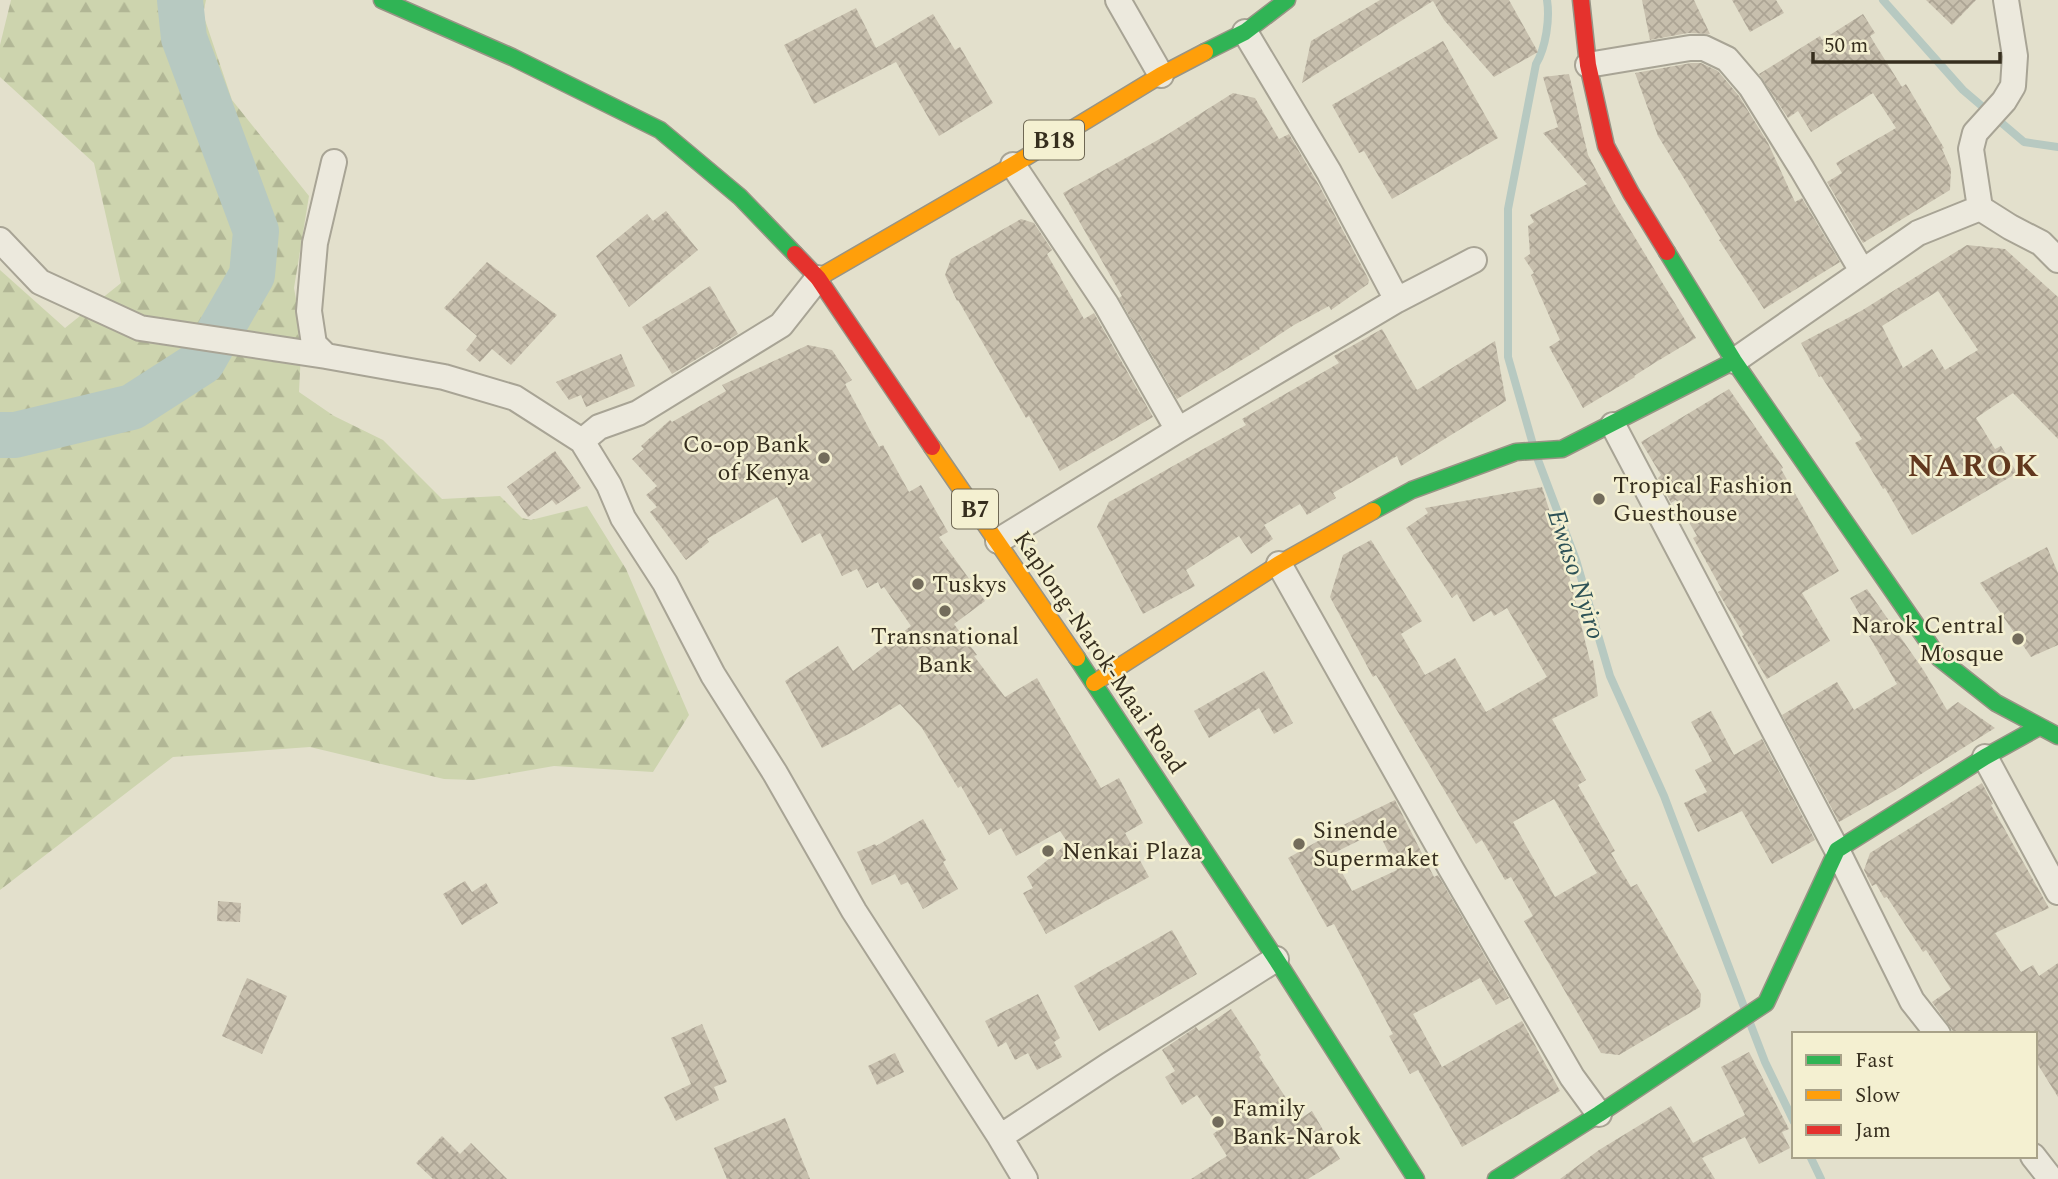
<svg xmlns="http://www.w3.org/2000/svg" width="2058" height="1179" font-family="Spectral,serif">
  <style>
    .forest { fill: url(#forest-firs) }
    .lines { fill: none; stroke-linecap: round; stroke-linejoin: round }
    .stream { stroke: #b7c9c1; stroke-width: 8 }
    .river { stroke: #b7c9c1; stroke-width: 46 }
    .building { fill: url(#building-cross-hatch); fill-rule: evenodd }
    .street-casing { stroke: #a8a495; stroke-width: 28 }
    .fast-casing { stroke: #989485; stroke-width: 19 }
    .slow-casing { stroke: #989485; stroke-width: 19 }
    .jam-casing { stroke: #989485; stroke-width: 19 }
    .street { stroke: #ece9dd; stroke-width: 24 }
    .fast { stroke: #30b455; stroke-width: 16 }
    .slow { stroke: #ff9f0a; stroke-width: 16 }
    .jam { stroke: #e5322d; stroke-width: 16 }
    .poi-dot { fill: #736c5b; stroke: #f4f0d1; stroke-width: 2.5 }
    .labels { text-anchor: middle; stroke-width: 5; stroke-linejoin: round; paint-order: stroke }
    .shield { fill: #f4f0d1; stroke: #6f6854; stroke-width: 2 }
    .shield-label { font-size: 23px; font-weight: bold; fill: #362e1e }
    .poi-label { font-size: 24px; fill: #362e1e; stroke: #f4f0d1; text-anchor: start }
    .street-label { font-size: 24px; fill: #362e1e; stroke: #f4f0d1 }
    .water-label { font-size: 26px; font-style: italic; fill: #2d5156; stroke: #f4f0d1 }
    .district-label { font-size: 32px; font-weight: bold; letter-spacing: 2px; fill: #62381e; stroke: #f4f0d1 }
  </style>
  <defs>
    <pattern id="forest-firs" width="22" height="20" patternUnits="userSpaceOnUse" patternTransform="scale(1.75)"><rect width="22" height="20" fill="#cdd4ae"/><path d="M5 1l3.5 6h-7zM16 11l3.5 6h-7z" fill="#b1b695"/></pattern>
    <pattern id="building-cross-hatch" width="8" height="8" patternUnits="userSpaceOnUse" patternTransform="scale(1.75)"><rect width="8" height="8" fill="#c7bfad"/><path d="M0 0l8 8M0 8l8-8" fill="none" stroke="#aca494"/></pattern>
  </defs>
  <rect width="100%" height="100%" fill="#e3e0cc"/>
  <!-- forest -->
  <path class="forest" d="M11,0h195l-3,14 29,86 77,96 -15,92 8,44 -3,60 35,24 49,24 59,59 58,-3 22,22 9,2 56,-14 39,63 63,146 -36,57 -99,-6 -81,14 -29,-1 -134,-32 -137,10 -173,133v-620l65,58 56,-45 -27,-120 -94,-86v-32z"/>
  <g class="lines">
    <!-- stream -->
    <path class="stream" d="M1883,0l80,90 61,52 34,5
      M1532,441l-24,-84v-148l28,-145c10,-17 14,-45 11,-64
      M1538,460l38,100 34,116 54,120 80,211
      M1750,1023l15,39 29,60
      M1810,1156l11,23"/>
    <!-- river -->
    <path class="river" d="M0,435h15l117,-28 70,-45 50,-87 4,-44 -72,-193 -4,-38"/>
  </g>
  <!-- building -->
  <path class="building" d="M1380,0h129l29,52 -44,25 -50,-57 -11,-19 -131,82 9,-42z
    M1642,0h52l16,34 -22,-1 -38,7z
    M1732,0h44l8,13 -34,19z
    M1926,0h50l-24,25z
    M856,8l20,40 57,-34 22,36 5,-3 33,56 -54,33 -43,-74 -82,42 -30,-59z
    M1863,14l12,19 -5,3 32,51 4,-3 38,64 -2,1 9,20 -1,21 -87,53 -36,-61 15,-9 -6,-10 60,-35 -23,-35 -62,39 -13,-21 -10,7 -29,-44 61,-38 2,4z
    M1443,41l55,97 -106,61 -28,-48 -5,2 -27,-48z
    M1691,63h10l17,8 21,25 29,47 27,59 7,-4 38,64 -76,47 -45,-69 2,-1 -63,-103 -23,-63z
    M1569,74l19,81 26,48 82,135 -40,24 -22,14 1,1 -52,31 -34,-61 11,-7 -29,-65 3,-2 -10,-15 6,-4 -2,-28 6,-4 -4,-7 57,-31 -44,-51 15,-6 -15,-50z
    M1233,93l22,5 24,41 10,-5 31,53 49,93 -1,4 -37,26 -2,-4 -35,19 -35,23 1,1 -83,50 -58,-101 3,-2 -59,-103 102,-57z
    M666,211l32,39 -69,57 -33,-51 51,-42 6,7z
    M1021,219l13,4 18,27 -5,4 37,65 10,-6 59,104 -93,54 -31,-55 -3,2 -68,-118 -1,1 -12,-26 6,-16z
    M1967,245l38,4 53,48v142l-45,-46 -37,25 19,31 6,-3 16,27 -105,62 -27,-47 -2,1 -28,-46 7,-4 -41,-63 -2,1 -18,-34 60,-32zM1938,291l40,59 -33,20 -13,-21 -29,19 -21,-42z
    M487,262l70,53 -46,50 -19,-16 -12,13 -14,-12 11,-14 -33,-28z
    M710,286l28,48 -66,40 -30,-47z
    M1382,329l35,61 78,-49 11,60 -105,65 -4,-10 -64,37 3,5 -29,17 -7,-11 -36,21 9,14 -22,15 -12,-18 -53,34 9,16 -52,28 -46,-87 12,-25 137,-77 -4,-6 97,-56 -5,-7z
    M808,345l24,5 20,30 -7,4 34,63 4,-2 26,47 12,-7 27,47 -9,5 46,64 -31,23 23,31 -3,1 31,41 32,-19 64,110 18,-10 24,45 -18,10 24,44 -103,57 -23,-41 10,-5 -6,-11 41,-34 -8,-12 -44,25 -15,-28 -12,7 -28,-49 -3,2 -36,-60 -22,-24 -38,23 -40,21 -37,-67 53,-35 15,25 58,-45 -27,-39 -3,2 -3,-7 -11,6 -10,-19 -15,7 -22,-43 -18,10 -25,-46 -70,42 2,3 -23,18 -36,-48 7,-5 -11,-12 11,-9 -25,-27 12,-10 -3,-3 29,-26 2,2 54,-31 -4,-6z
    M621,354l14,32 -49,21 -5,-12 -12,5 -13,-18z
    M1729,389l53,77 1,2 -2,1 58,102 -37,22 28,48 -63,38 -25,-43 2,-1 -26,-43 4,-2 -29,-52 4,-2 -21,-36 -5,3 -13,-25 3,-3 -20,-33z
    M555,451l26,37 -25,17 -4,-5 -24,17 -21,-30z
    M1542,487l24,76 24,98 3,-1 5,36 -46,23 34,61 -8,5 37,66 -4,2 20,34 6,-3 64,110 -1,13 -81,48 -18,-2 -77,-132 9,-5 -22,-39 -6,3 -23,-40 -6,4 -100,-169 -3,2 -43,-80 13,-42 28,-15 51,81 -21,13 24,41 30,-17 31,54 61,-35 -40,-69 -13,8 -3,-5 -18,11 -16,-28 -5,4 -46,-70 22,-15 -3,-5zM1554,799l43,74 -42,24 -42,-75z
    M2047,547l11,26v72l-27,12 -51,-74z
    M1867,589l57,82 23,39 11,-8 37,26 -101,63 -55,31 -57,-107 55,-33 17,28 43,-26 -28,-48 3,-1 -22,-37z
    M1264,671l29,52 -19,11 -15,-26 -50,30 -15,-27z
    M1711,711l23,44 28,-16 53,101 -43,24 -30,-53 -44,21 -14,-29 23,-11 -12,-22 17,-9 -21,-39z
    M1982,783l11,21 -2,1 58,103 -54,25 26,39 12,-7 6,11 19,-13v134l-23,-37v-26h-80l-23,-32 19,-13 -25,-39 -3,2 -36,-55 -3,1 -8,-14 -4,2 -8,-16 6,-17z
    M1395,800l39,77 4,-2 71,123 -13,7 -16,-27 -67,36 29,53 80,-46 38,70 -98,56 -44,-77 -8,4 -21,-38 4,-2 -59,-110 -7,3 -39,-69 46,-26 -1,-2zM1378,831l19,39 -45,21 -20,-37z
    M923,819l23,41 -3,2 15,27 -35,20 -15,-27 -7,3 -6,-11 -23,11 -15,-33 18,-8 1,2z
    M465,881l7,11 14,-9 12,20 -36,22 -19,-31z
    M218,901l23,2 -1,19 -23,-1z
    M1172,930l25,44 -98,57 -25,-45z
    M247,978l40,18 -25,58 -40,-18z
    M1038,994l22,44 -6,4 8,15 -25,13 -9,-17 -13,7 -9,-18 -8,5 -13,-26z
    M1231,1009l30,46 -2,2 41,62 12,-8 28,48 -32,20h-117l36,-23 -14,-22 7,-5 -23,-34 -15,10 -17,-28 10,-6 -13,-21 34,-23 3,4z
    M702,1024l25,58 -13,5 5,13 -43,21 -12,-24 27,-13 -20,-46z
    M1749,1052l40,77 -7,3 8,16 -31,16 -14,-27 -43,21 13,21h-155l39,-29 72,-44 22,37 52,-28 -24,-48z
    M895,1053l9,19 -27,13 -9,-19z
    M785,1118l25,61h-83l-13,-31z
    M442,1136l18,18 11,-11 36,36h-74l-17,-16z"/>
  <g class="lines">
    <!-- street casing -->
    <g class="street-casing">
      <path id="street" d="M1118,0l43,75
        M1588,65l102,-17h14l23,11 24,28 51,82 60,102
        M334,162l-19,81 -6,68 5,33 12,12 118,21 71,21 67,43
        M1013,165l93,139 72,126
        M1980,208l-9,-59 4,-16 29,-32 9,-15 2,-30 -9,-56
        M0,240l40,42 100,46 186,28
        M818,278l-37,47 -143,88 -39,14 -17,14 27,44 14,33 42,65 48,92 62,98 79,138 146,226
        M1397,300l77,-40
        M1734,361l184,-128 62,-25 30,19 31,16 17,17
        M1613,425l224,425 75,151 26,33
        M998,541l180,-111 219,-130 -68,-128 -84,-140
        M1279,564l171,303 122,210 27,37
        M1985,757l73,135
        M2033,1156l18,23
        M1025,1179l-25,-42 109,-72 167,-106"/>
    </g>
    <!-- fast casing -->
    <g class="fast-casing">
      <path id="fast" d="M382,0l130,57 148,73 80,67 55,57
        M1205,52l40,-20 42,-32
        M1667,252l67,109 205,297 57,45 62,33
        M1373,511l39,-21 104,-38 46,-3 172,-88
        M1077,658l199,301 140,220
        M1496,1179l103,-65 167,-111 71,-153 148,-93 54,-30"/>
    </g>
    <!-- slow casing -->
    <g class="slow-casing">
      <path id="slow" d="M818,278l195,-113 148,-90 44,-23
        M932,447l145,211
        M1094,683l185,-119 94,-53"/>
    </g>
    <!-- jam casing -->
    <g class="jam-casing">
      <path id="jam" d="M1581,0l7,65 18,81 25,47 36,59
        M795,254l23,24 114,169"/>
    </g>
    <!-- street -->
    <use href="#street" class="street"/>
    <!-- fast -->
    <use href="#fast" class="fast"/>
    <!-- slow -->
    <use href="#slow" class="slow"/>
    <!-- jam -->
    <use href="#jam" class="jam"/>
  </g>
  <!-- markers -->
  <g class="poi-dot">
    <circle cx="824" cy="458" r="7"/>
    <circle cx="1599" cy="499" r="7"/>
    <circle cx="918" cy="584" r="7"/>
    <circle cx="945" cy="611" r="7"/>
    <circle cx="2018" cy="639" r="7"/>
    <circle cx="1299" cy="844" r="7"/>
    <circle cx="1048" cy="851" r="7"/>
    <circle cx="1218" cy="1122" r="7"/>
  </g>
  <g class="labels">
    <!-- shield labels -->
    <g class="shield">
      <rect x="1024" y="120.5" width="60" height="39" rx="5"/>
      <rect x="952" y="489.5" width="46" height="39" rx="5"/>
    </g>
    <g class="shield-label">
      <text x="1054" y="148">B18</text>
      <text x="975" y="517">B7</text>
    </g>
    <!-- poi labels -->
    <g class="poi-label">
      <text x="810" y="452" text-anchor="end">Co-op Bank<tspan x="810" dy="28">of Kenya</tspan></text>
      <text x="1613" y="493">Tropical Fashion<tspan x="1613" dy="28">Guesthouse</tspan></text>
      <text x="932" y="592">Tuskys</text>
      <text x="2004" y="633" text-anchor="end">Narok Central<tspan x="2004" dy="28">Mosque</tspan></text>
      <text x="945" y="644" text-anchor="middle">Transnational<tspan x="945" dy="28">Bank</tspan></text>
      <text x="1313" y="838">Sinende<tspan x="1313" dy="28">Supermaket</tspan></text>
      <text x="1062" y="859">Nenkai Plaza</text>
      <text x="1232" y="1116">Family<tspan x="1232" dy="28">Bank-Narok</tspan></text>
    </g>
    <!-- street labels -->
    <g class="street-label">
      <text transform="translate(1100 652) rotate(56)" y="8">Kaplong-Narok-Maai Road</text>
    </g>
    <!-- water labels -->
    <g class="water-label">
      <text transform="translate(1577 574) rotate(72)" y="9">Ewaso Nyiro</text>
    </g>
    <!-- district labels -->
    <g class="district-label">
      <text x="1974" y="476">NAROK</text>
    </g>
  </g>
  <!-- legend -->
  <rect x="1792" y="1032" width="245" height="126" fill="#f4f0d1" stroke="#a8a289" stroke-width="2"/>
  <rect x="1806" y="1055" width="35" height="10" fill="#30b455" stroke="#a8a289" stroke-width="2"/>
  <text x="1855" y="1067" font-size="21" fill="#362e1e">Fast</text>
  <rect x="1806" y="1090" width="35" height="10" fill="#ff9f0a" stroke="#a8a289" stroke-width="2"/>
  <text x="1855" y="1102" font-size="21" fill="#362e1e">Slow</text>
  <rect x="1806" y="1125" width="35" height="10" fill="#e5322d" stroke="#a8a289" stroke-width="2"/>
  <text x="1855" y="1137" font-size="21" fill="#362e1e">Jam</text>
  <!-- scale -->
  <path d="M1813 52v10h187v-10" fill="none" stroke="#362e1e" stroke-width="3.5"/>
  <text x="1824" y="52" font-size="21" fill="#362e1e" stroke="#f4f0d1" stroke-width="5" paint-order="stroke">50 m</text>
</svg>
